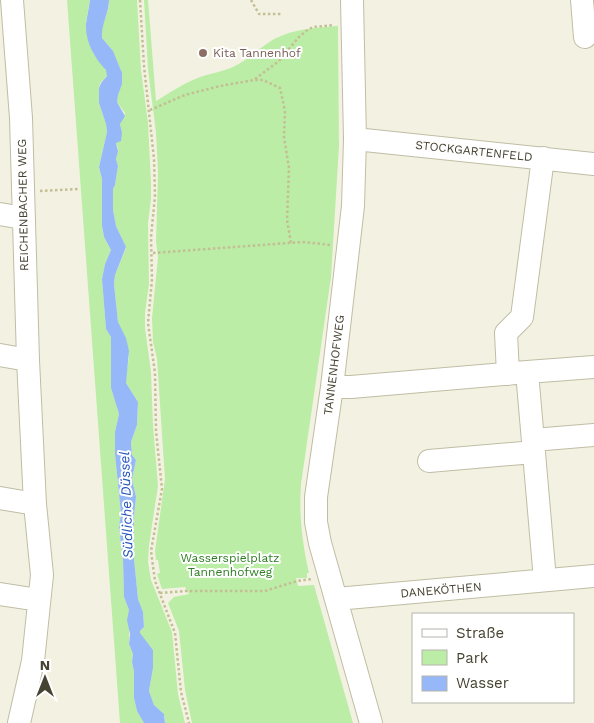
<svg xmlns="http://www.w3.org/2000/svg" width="594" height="723" font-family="'Work Sans',sans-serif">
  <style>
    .green { fill: #bbeda6 }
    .water { fill: #97b8f8 }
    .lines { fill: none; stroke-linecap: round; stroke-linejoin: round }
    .minor-casing { stroke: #c0bda4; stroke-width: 24 }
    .path { stroke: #c3be94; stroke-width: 2.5; stroke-dasharray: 2.5 2.5; stroke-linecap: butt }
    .minor { stroke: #fff; stroke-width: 22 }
    .education-dot { fill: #8d6e63; stroke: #fff; stroke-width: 2 }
    .labels { text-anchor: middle; stroke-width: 4; stroke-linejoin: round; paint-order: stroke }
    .education-label { font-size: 12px; fill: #785e54; stroke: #fff; text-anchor: start }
    .street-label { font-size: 12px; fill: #464332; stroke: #fff }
    .park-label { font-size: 12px; fill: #2c7d20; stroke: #fff }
    .water-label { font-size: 14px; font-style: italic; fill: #2154bc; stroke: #fff }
  </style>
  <rect width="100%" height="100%" fill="#f3f2e2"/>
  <!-- green -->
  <path class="green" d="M67,0h23l-4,22 7,31 14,18v5l-7,7 -1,5v15l7,21 1,8 -8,35 3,12v47l2,11 7,13 -6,14 -3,15 4,50 5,8v51l8,26 -4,18v22l6,60 -2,13 4,33 1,37 5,13v34l4,10 -1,8 2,10v26l3,13 7,12h-24z
    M109,0h28l4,70 7,53 3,60v16l-3,24 1,61 -4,29v15l6,44 2,53 5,61 -9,59 -1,17 3,18 21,52 6,62 7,29h-20v-6l-4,-6 -7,-6 -5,-14 4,-23v-18l-13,-16v-3l4,-4 -1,-14 -5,-14 -4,-40v-42l2,-20 -4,-18 4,-19 -4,-5 -1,-13 6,-17 1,-23 -12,-19v-8l3,-18 -11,-35 -4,-38 1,-9 11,-27 -10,-22 -3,-16v-21l2,-4 3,-19 -2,-7 2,-11 -2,-5 5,-14 -1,-5 1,-5 3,-2 1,-4 -8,-11c0,-11 8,-18 4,-30 -2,-7 -6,-15 -9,-22 -3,-5 -10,-9 -11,-16 0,-12 9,-22 8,-34z
    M144,0h4l8,101c15,-9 28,-18 44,-24 11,-4 22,-5 33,-10 13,-6 23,-16 35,-24 20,-14 46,-15 70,-17l1,120 -8,131 -30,207c-2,33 1,57 8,89h-2v5h-11l2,8 16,-1 39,138h-161l-7,-33 -6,-59 -11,-28 6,-6 15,-3 -4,-7 -23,2 -5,-15 3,-1 -2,-13h-2l-1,-9 10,-72 -8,-120 -4,-17 -1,-24 6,-61 -2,-15 2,-69 -2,-40 -8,-64z"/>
  <!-- water -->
  <path class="water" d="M90,0h19c0,13 -8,24 -7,38l11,13 9,22v11l-4,11 -1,7 8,14 -5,8 2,9 -1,8 -5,2 2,8 -2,8 2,7 -3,19 -2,4v21l3,16 10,21 -11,28 -1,9 4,38 8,16 3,13 -3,32 12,19 -1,23 -6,17 1,13 4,5 -4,19 4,18 -2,20v42l4,40 5,13 1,15 -4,4v2l13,17v18l-4,23 5,14 10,9 1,9h-21l-7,-12 -3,-13v-26l-2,-10 1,-8 -4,-10 1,-10 -3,-14 2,-10 -5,-13 -1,-37 -4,-33 2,-13 -6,-60v-22l4,-18 -8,-26v-51l-5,-8 -4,-50 3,-15 6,-14 -7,-13 -2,-11v-47l-3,-12 8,-35 -1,-8 -7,-21v-15l2,-5 6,-7 -1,-6c-11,-11 -21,-28 -20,-46 1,-8 3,-16 4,-24z"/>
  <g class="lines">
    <!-- minor casing -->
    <g class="minor-casing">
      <path id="minor" d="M12,0l9,118 7,242 7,144 7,71 -9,86 -14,62
        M352,0l3,139 -2,67 -21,181 -16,110v25l4,21 51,180
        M582,0l3,37
        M355,139l239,25
        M0,214l23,4
        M0,355l28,5
        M527,372l67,-5
        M508,374l-2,-41 16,-16 21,-159
        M332,387h19l176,-15 18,208
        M533,440l61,-5
        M429,461l105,-9
        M0,498l35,6
        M0,594l39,6
        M336,599l258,-23"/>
    </g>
    <!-- path -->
    <path class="path" d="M140,0l4,66 10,93 1,37 -4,41 1,42 -4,44 7,50 1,58 6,58 -11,62 4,30 20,52 6,59 8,31
      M251,0l8,14h22
      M255,79l24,-18 19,-23 8,-7 7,-4 21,-2
      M150,110l35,-15 35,-9 34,-6h9l17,8 5,23 -1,26 5,31 -2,52 4,23
      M40,191l39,-2
      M153,253l149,-11 29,3
      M160,593l26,-2h79l32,-10 15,-2"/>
    <!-- minor -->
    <use href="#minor" class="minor"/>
  </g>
  <!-- markers -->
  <circle class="education-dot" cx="203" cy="53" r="5"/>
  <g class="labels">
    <!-- education labels -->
    <g class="education-label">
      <text x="213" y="57">Kita Tannenhof</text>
    </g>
    <!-- street labels -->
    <g class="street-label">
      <text transform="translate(474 151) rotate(6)" y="4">STOCKGARTENFELD</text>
      <text transform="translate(23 205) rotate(-91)" y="4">REICHENBACHER WEG</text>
      <text transform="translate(334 365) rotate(-83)" y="4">TANNENHOFWEG</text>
      <text transform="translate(441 590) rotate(-5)" y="4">DANEKÖTHEN</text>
    </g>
    <!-- park labels -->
    <g class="park-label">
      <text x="230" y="562">Wasserspielplatz<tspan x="230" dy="14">Tannenhofweg</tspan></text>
    </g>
    <!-- water labels -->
    <g class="water-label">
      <text transform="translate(126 505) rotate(-92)" y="5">Südliche Düssel</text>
    </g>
  </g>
  <!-- legend -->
  <rect x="412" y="613" width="162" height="90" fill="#ffffff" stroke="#b5b4ad"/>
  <rect x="422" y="629" width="25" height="8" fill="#ffffff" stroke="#b5b4ad"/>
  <text x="456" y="638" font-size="15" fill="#464332">Straße</text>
  <rect x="422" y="650" width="25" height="15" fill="#bbeda6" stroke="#b5b4ad"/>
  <text x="456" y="663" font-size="15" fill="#464332">Park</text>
  <rect x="422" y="676" width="25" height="15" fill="#97b8f8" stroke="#b5b4ad"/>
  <text x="456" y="688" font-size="15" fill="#464332">Wasser</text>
  <!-- north arrow -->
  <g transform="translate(45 678)" stroke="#ffffff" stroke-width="4" paint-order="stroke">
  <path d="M0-4L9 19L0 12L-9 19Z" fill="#464332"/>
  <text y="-8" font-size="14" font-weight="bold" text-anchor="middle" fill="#464332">N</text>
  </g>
</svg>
